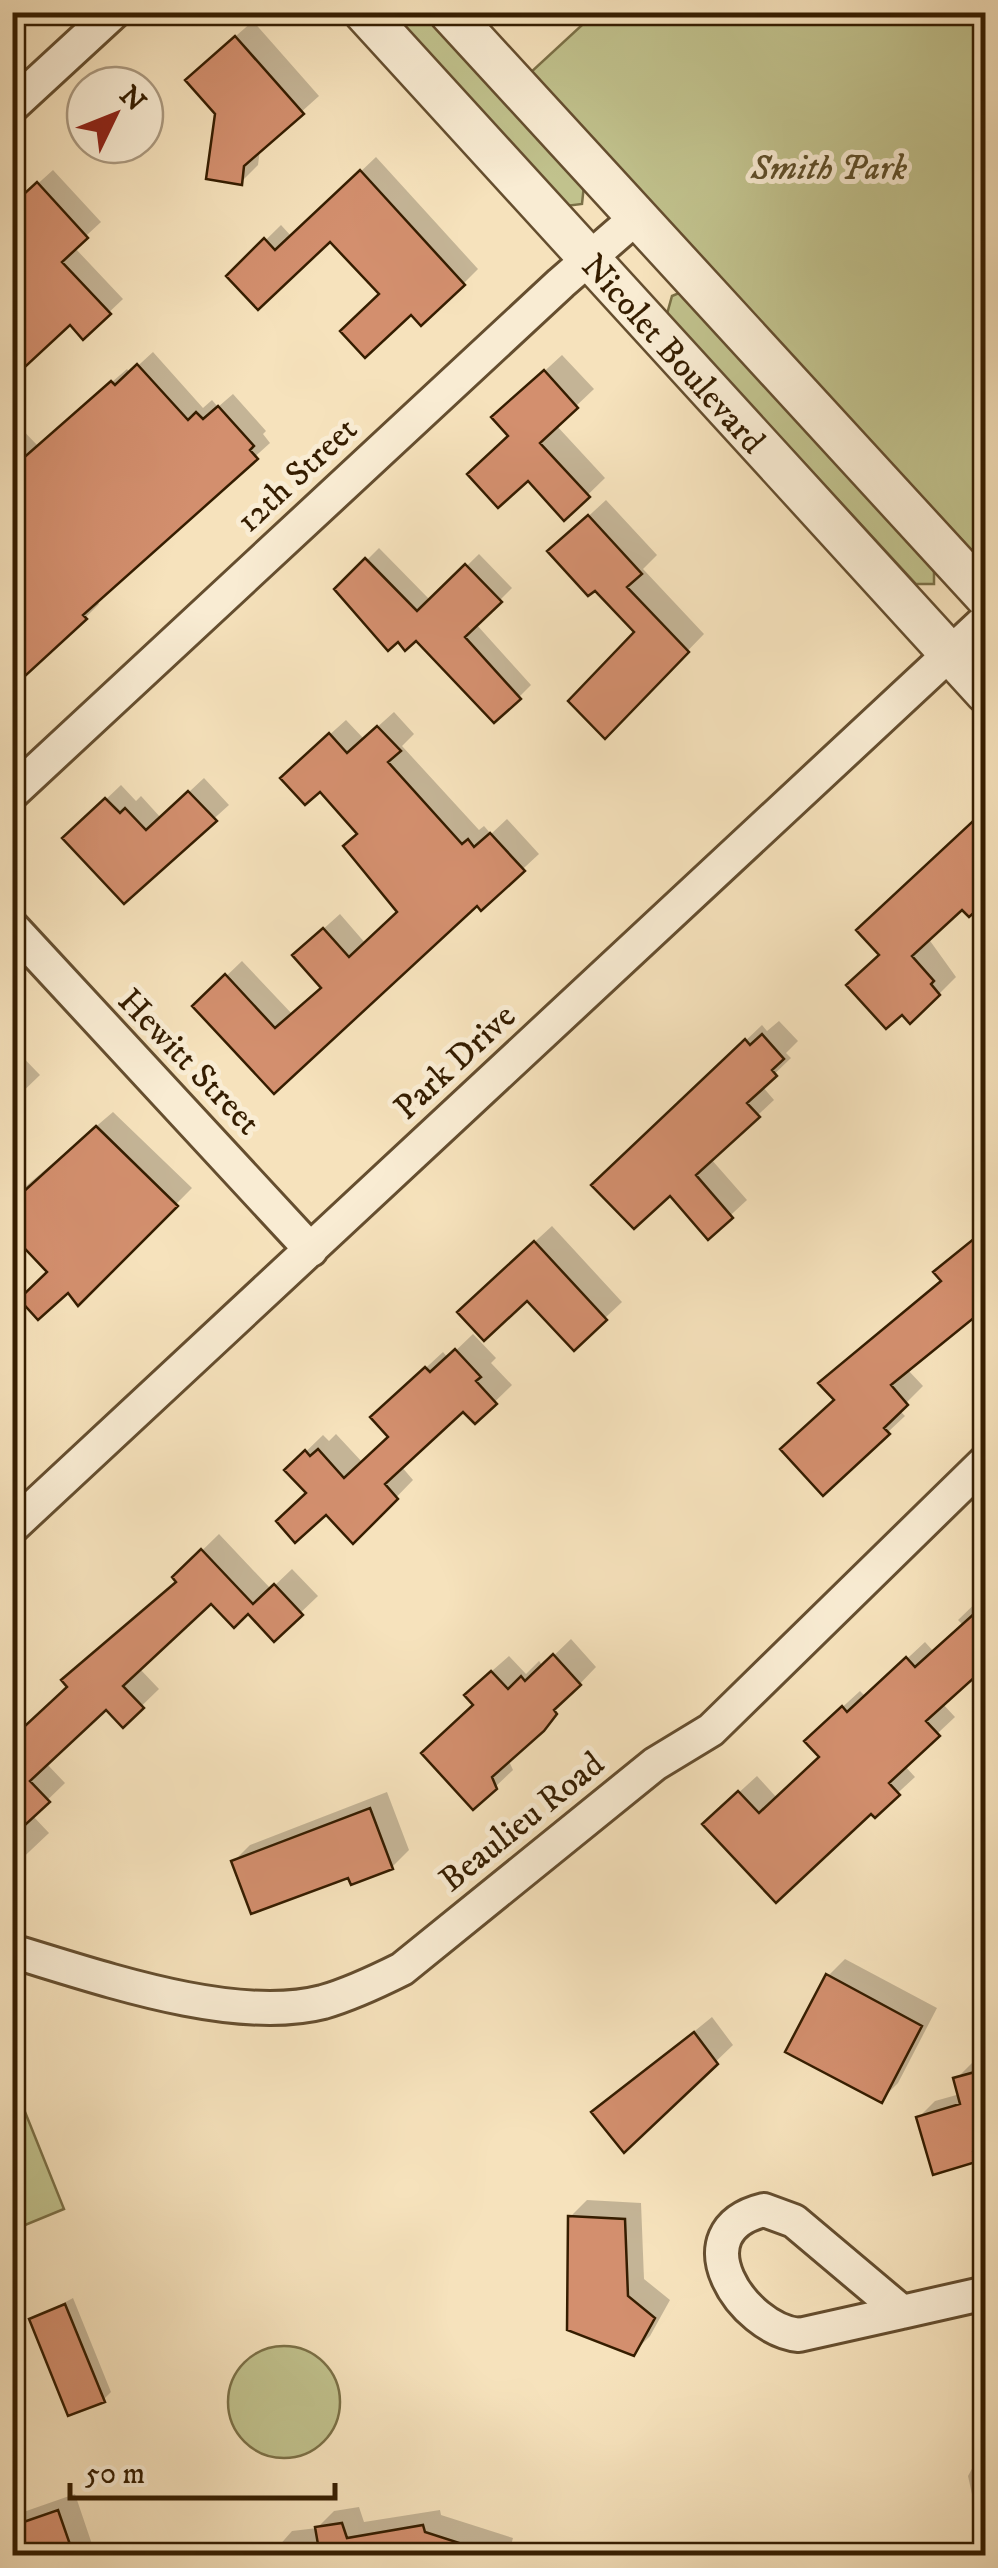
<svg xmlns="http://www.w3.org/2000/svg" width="998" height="2568" font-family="'IM FELL DW Pica',serif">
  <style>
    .green { fill: #c1c28d; stroke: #7b7046; stroke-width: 2.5 }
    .shadow { fill: #0003 }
    .building { fill: #d38f6e; stroke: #351d00; stroke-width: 2.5 }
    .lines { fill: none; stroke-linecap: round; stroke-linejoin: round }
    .minor-casing { stroke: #654e2f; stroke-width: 38 }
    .tertiary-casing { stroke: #654e2f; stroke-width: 45 }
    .minor { stroke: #f9ecd3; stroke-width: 32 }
    .tertiary { stroke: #f9ecd3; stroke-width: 40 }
    .labels { text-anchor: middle; stroke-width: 10; stroke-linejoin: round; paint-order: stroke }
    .park-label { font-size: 35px; font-style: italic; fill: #5f4f2a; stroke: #f9ecd3 }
    .street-label { font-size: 35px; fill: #351d00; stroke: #f9ecd3 }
  </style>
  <rect width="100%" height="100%" fill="#f6e2bc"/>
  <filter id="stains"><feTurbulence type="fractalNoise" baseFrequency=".002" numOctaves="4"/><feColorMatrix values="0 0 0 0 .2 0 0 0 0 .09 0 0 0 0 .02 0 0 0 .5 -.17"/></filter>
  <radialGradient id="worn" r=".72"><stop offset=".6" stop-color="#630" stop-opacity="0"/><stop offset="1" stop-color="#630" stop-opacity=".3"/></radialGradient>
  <!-- green -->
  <path class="green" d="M387,13h38l159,172 -2,19 -16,2z
    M595,13h390v546l-8,-3 -447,-483z
    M679,293l9,1 246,270v20h-18l-249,-270 5,-18z
    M13,2082l51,127 -51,21h-1z
    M228 2402a56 56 0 1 1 112 0a56 56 0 1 1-112 0Z"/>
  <!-- shadow -->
  <path class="shadow" d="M253,21l66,75 -59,53 -2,16 -17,17 -36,-119z
    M376,157l102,112 -15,15 -81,10 -52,-56 -101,38 52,-51 11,12z
    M53,170l48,52 -27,25 49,52 -39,37 -14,-14 -58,-115z
    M153,352l50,56 9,-8 6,7 15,-13 33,37 -3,3 7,9 -174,157 3,4 -14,14 -73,-47v-152l26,27 89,-77 3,4z
    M562,355l32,34 -38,36 49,53 -41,40 -53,-82 1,-35z
    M606,500l51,55 -14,14 61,65 -99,102 32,-104 -42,-45 -27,-52z
    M379,548l52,53 48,-47 33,34 -36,36 55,61 -12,12 -181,-108z
    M394,712l20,22 -12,12 77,84 5,-4 7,8 16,-15 32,35 -58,54 -4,-5 -203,187 -79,-84 47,-45 51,54 31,-28 -13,-47 29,-26 26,30 34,-32 -40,-79 -61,-71 47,-42 18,19z
    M204,778l25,27 -105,95 -44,-76 41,-39 15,16 5,-5 20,22z
    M963,906l-35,32 28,39 -17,17 -57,-39z
    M779,1021l19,20 -12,12 5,5 -29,28 12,14 -63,59 36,41 -39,36 -38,-44 -59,-23 151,-144 5,6z
    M12,1046l28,29 -28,27z
    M113,1112l79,76 -113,114 -67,-71v-33z
    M552,1226l70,76 -17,16 -78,-20 -50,-3z
    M986,1229v76l-79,64 16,17 -24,24 6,6 -17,16 -51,-33 106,-119 -6,-8z
    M473,1334l23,24 -5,5 21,22 -37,36 -12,-12 -62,57 12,14 -59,61 -67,-71 36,-35 6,6 7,-7 27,29 28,-26 -1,-36 53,-49 5,6z
    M219,1534l52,55 21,-20 26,27 -44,42 -26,-27 -37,-11 -71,69 19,20 -36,35 -17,-18 -60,57 19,20 -33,32 17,18 -37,35v-140l7,6 160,-154 -4,-3z
    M986,1593v71l-44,39 13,14 -51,48 11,12 -40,37 -3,-4 -96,89 -53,-92 34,-31 20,22 45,-42 2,-32 36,-33 6,6 59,-55 9,10 29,-27 -5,-5z
    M571,1639l25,28 -88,92 5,11 -39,37 2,-103 8,-26 25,-22 17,18 13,-13 4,5z
    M387,1792l22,58 -17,17 -43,7 -116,-12 17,-17z
    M845,1959l92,49 -39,75 -17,17 -53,-124z
    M712,2017l21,28 -108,104 -30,-37z
    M986,2059v90l-11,11 -57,-42 17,-17 25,-7 -4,-15 17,-17z
    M587,2200l54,3 3,76 26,21 -20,36 -17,17 -63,-136z
    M73,2298l38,94 -8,8 -71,-80z
    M986,2443v87l-6,1 -12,-55z
    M75,2494l21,62h-84v-40z
    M359,2507l5,15 76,-12 1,5 72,23 -5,18h-238l22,-25 25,-3 17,-17z"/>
  <!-- building -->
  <path class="building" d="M235,36l69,78 -60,52 -2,19 -36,-6 9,-65 -30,-34z
    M360,170l105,115 -44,41 -10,-11 -46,43 -25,-27 39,-37 -49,-52 -72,68 -32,-34 38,-38 11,12z
    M37,182l51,56 -26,24 49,52 -28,26 -13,-15 -58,54v-174z
    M137,364l51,56 8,-8 7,7 15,-13 36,40 -4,4 8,9 -175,156 4,4 -75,69v-220l99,-87 4,4z
    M544,370l34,38 -38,35 50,54 -26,24 -36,-40 -30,27 -31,-34 41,-38 -17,-19z
    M588,515l54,59 -15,13 62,65 -84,87 -37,-38 66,-69 -39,-41 -7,5 -41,-45z
    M365,558l52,53 48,-47 37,38 -37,35 56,62 -27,24 -78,-82 -11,10 -7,-9 -10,9 -54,-62z
    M377,726l24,25 -13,11 74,82 6,-5 6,8 16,-14 35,38 -44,40 -4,-5 -203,188 -82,-88 33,-32 50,54 46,-40 -29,-33 31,-27 26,29 48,-45 -54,-66 14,-12 -37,-42 -15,13 -25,-27 49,-45 18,20z
    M188,791l29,30 -93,83 -62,-66 43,-40 15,15 5,-5 21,22z
    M986,809v93l-17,15 -7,-7 -50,46 22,25 -3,3 9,11 -30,29 -8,-9 -16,14 -40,-44 33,-30 -23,-25z
    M762,1034l22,25 -12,11 5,6 -30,27 13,14 -64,58 37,43 -25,22 -38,-44 -36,33 -43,-44 154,-146 5,6z
    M96,1126l82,80 -100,100 -10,-13 -30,27 -19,-21 28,-27 -35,-37v-33z
    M986,1229v79l-95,77 17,20 -24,23 6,6 -67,62 -43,-47 54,-49 -16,-17 123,-102 -8,-9z
    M534,1241l73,79 -33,31 -47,-50 -43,40 -27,-29z
    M455,1349l26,28 -5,4 21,23 -22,20 -12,-12 -78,72 13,15 -45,45 -27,-29 -31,28 -19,-22 30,-28 -22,-23 21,-20 5,6 8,-7 26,29 44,-41 -18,-20 55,-50 5,5z
    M201,1549l52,55 21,-20 29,31 -29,27 -26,-28 -14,14 -23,-24 -88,82 21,22 -21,20 -17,-18 -76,71 20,21 -38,35v-99l55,-51 -6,-7 115,-98 -4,-5z
    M986,1603v64l-60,54 14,15 -51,47 11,12 -25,23 -4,-4 -95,89 -74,-79 36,-33 21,22 60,-56 -15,-16 38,-35 5,6 59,-55 9,10z
    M553,1654l28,31 -27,25 3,4 -13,17 -52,46 5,12 -24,21 -52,-57 52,-48 -9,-10 27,-24 17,18 13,-13 4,5z
    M370,1808l23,61 -42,16 -3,-7 -97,36 -20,-53z
    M826,1974l96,52 -40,77 -97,-51z
    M694,2032l24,32 -94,89 -33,-41z
    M986,2069v93l-9,1 -4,-12 3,11 -43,13 -17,-58 44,-13 -7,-26z
    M568,2216l57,3 3,77 27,22 -21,38 -67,-26z
    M65,2304l40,98 -37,14 -39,-97z
    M58,2510l16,46h-62v-30z
    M342,2523l5,15 76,-13 2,7 56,18 -1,6h-160l-5,-29z"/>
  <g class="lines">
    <!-- minor casing -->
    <g class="minor-casing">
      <path id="minor" d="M12,106l102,-94
        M12,793l549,-510 76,-66
        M12,927l299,323
        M12,1527l974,-907
        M12,1951c87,26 222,74 311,51 28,-8 53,-20 79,-33l253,-205 56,-34 275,-269
        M764,2210l30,11 108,91 -103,23c-57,-6 -121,-104 -35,-125z
        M902,2312l84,-19"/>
    </g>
    <!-- tertiary casing -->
    <g class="tertiary-casing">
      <path id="tertiary" d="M364,12l622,681
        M449,12l537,585"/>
    </g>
    <!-- minor -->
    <use href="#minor" class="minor"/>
    <!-- tertiary -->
    <use href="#tertiary" class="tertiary"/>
  </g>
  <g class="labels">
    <!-- park labels -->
    <g class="park-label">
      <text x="829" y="179">Smith Park</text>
    </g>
    <!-- street labels -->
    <g class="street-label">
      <text transform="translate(674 353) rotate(48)" y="12">Nicolet Boulevard</text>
      <text transform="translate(296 474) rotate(-43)" y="12">12th Street</text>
      <text transform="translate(190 1061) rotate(46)" y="12">Hewitt Street</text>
      <text transform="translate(454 1061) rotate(-43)" y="12">Park Drive</text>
      <text transform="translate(521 1821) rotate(-39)" y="12">Beaulieu Road</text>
    </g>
  </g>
  <!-- margin -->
  <rect width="998" height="2568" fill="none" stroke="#f6e2bc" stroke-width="50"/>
  <rect x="15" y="15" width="968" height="2538" fill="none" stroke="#351d00" stroke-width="5"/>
  <rect x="25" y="25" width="948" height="2518" fill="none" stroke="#351d00" stroke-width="2.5"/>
  <!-- north arrow -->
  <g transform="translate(115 115) rotate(47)"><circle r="48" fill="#f9ecd3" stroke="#ab997f" stroke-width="2.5"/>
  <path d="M0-8L18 38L0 25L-18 38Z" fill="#8f2418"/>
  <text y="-15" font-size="28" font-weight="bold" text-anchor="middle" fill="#351d00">N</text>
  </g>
  <!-- scale -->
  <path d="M70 2483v15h265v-15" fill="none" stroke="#351d00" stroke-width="5"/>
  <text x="85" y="2483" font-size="30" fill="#351d00" stroke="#f9ecd3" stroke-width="8" paint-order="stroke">50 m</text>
  <rect width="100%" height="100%" filter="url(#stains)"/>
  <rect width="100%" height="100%" fill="url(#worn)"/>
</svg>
